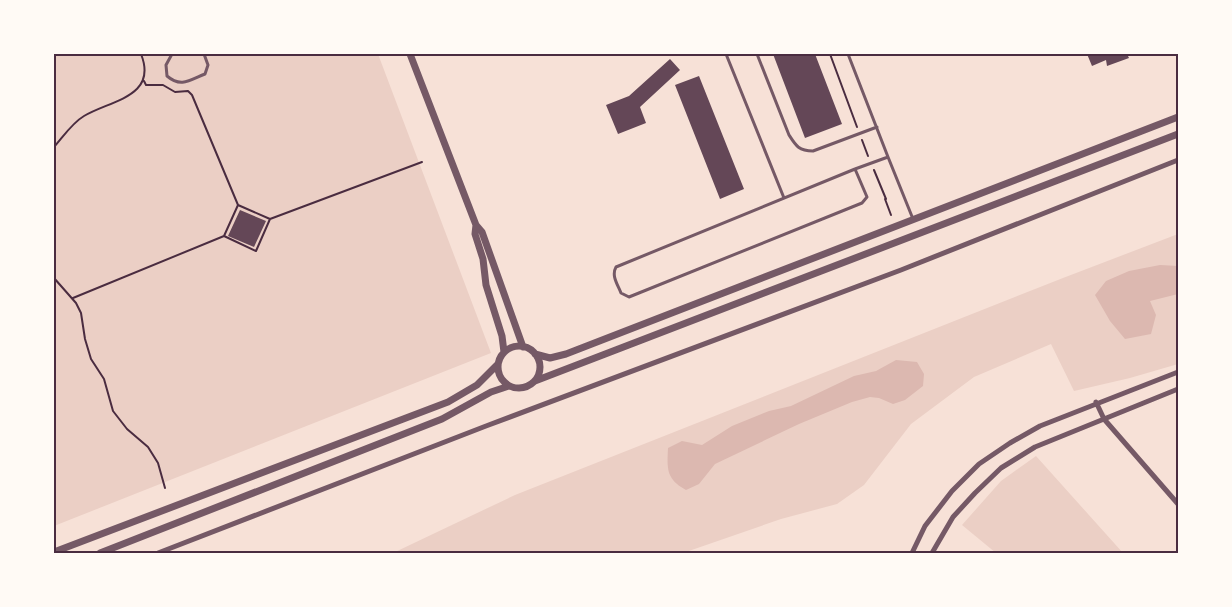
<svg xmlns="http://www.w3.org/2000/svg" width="1232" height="607" font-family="Helvetica,sans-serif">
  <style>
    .green { fill: #ebcfc5 }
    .water { fill: #dcb8b0 }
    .building { fill: #644757 }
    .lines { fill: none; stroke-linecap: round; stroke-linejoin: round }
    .path { stroke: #4a2c40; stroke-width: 2 }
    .service { stroke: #755966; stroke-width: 3 }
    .minor { stroke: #755966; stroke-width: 5 }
    .tertiary { stroke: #755966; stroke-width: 7 }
    .neatline { fill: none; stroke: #4a2c40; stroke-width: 2 }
  </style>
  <rect width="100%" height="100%" fill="#f7e1d7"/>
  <!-- green -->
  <path class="green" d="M54,54h324l113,299 -437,173z
    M1178,234v130l-48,14 -56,13 -23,-47 -77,33 -63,47 -47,61 -27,19 -56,15 -98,34h-290l122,-58 548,-217z
    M1036,456l87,97h-127l-34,-28 39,-44z"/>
  <!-- water -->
  <path class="water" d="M1160,265l18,1v28l-28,7 6,14 -5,19 -26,5 -15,-18 -15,-26 11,-14 23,-10z
    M896,360l21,2 7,12 -1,12 -18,14 -12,4 -14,-6 -9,-1 -18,5 -53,22 -84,40 -16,20 -13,6c-20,-11 -19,-21 -18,-42l14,-7 20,4 30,-19 37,-15 22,-5 63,-30 22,-5z"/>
  <!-- building -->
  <path class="building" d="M773,54h42l27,70 -37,14z
    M1087,54h40l2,4 -22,8 -1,-6 -14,6z
    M670,59l10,11 -40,37 6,16 -28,11 -12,-29 23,-9z
    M699,76l45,113 -24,10 -45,-114z
    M240,210l26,11 -12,26 -26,-11z"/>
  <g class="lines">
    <!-- path -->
    <path class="path" d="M830,54l27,73
      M144,81l2,4h17l12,7 13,-1 4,4 46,110 32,14 152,-57
      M862,140l6,16
      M54,147c9,-10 18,-24 30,-31 27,-16 74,-19 57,-62
      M874,170l12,29h-1l6,16
      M238,205l-14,31 32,15 14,-32
      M54,278l22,25 5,10 4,26 6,20 13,20 9,32 14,18 21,18 10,16 7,25
      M73,298l151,-62"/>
    <!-- service -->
    <path class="service" d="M172,54l-6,11 1,11c14,12 23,4 38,-2l3,-9 -4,-11
      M726,54l58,144
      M757,54l32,81c7,11 10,16 24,16l64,-24
      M848,54l40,103
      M855,169l12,28 -5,6 -233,94 -8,-4c-3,-8 -10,-17 -5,-26l239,-98 33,-12 25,62"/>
    <!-- minor -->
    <path class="minor" d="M1096,402l8,17 74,85
      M158,553l328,-127 415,-156 277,-110
      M912,553l13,-27 27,-35 27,-27 31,-21 30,-17 138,-54
      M932,553l21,-36 22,-24 26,-25 34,-21 143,-58"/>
    <!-- tertiary -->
    <path class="tertiary" d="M410,54l66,171 6,7 41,115
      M476,225l-1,9 8,25 3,26 16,51 2,16
      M498 367a21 21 0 1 1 42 0a21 21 0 1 1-42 0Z
      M535,354l15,4 16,-4 612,-237
      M535,381l643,-247
      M54,552l394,-150 29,-17 21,-21
      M100,553l342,-134 49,-27 18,-6"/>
  </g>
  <!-- border -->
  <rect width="1232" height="607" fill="none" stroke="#fffaf5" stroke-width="110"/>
  <rect x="55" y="55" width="1122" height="497" class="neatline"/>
</svg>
